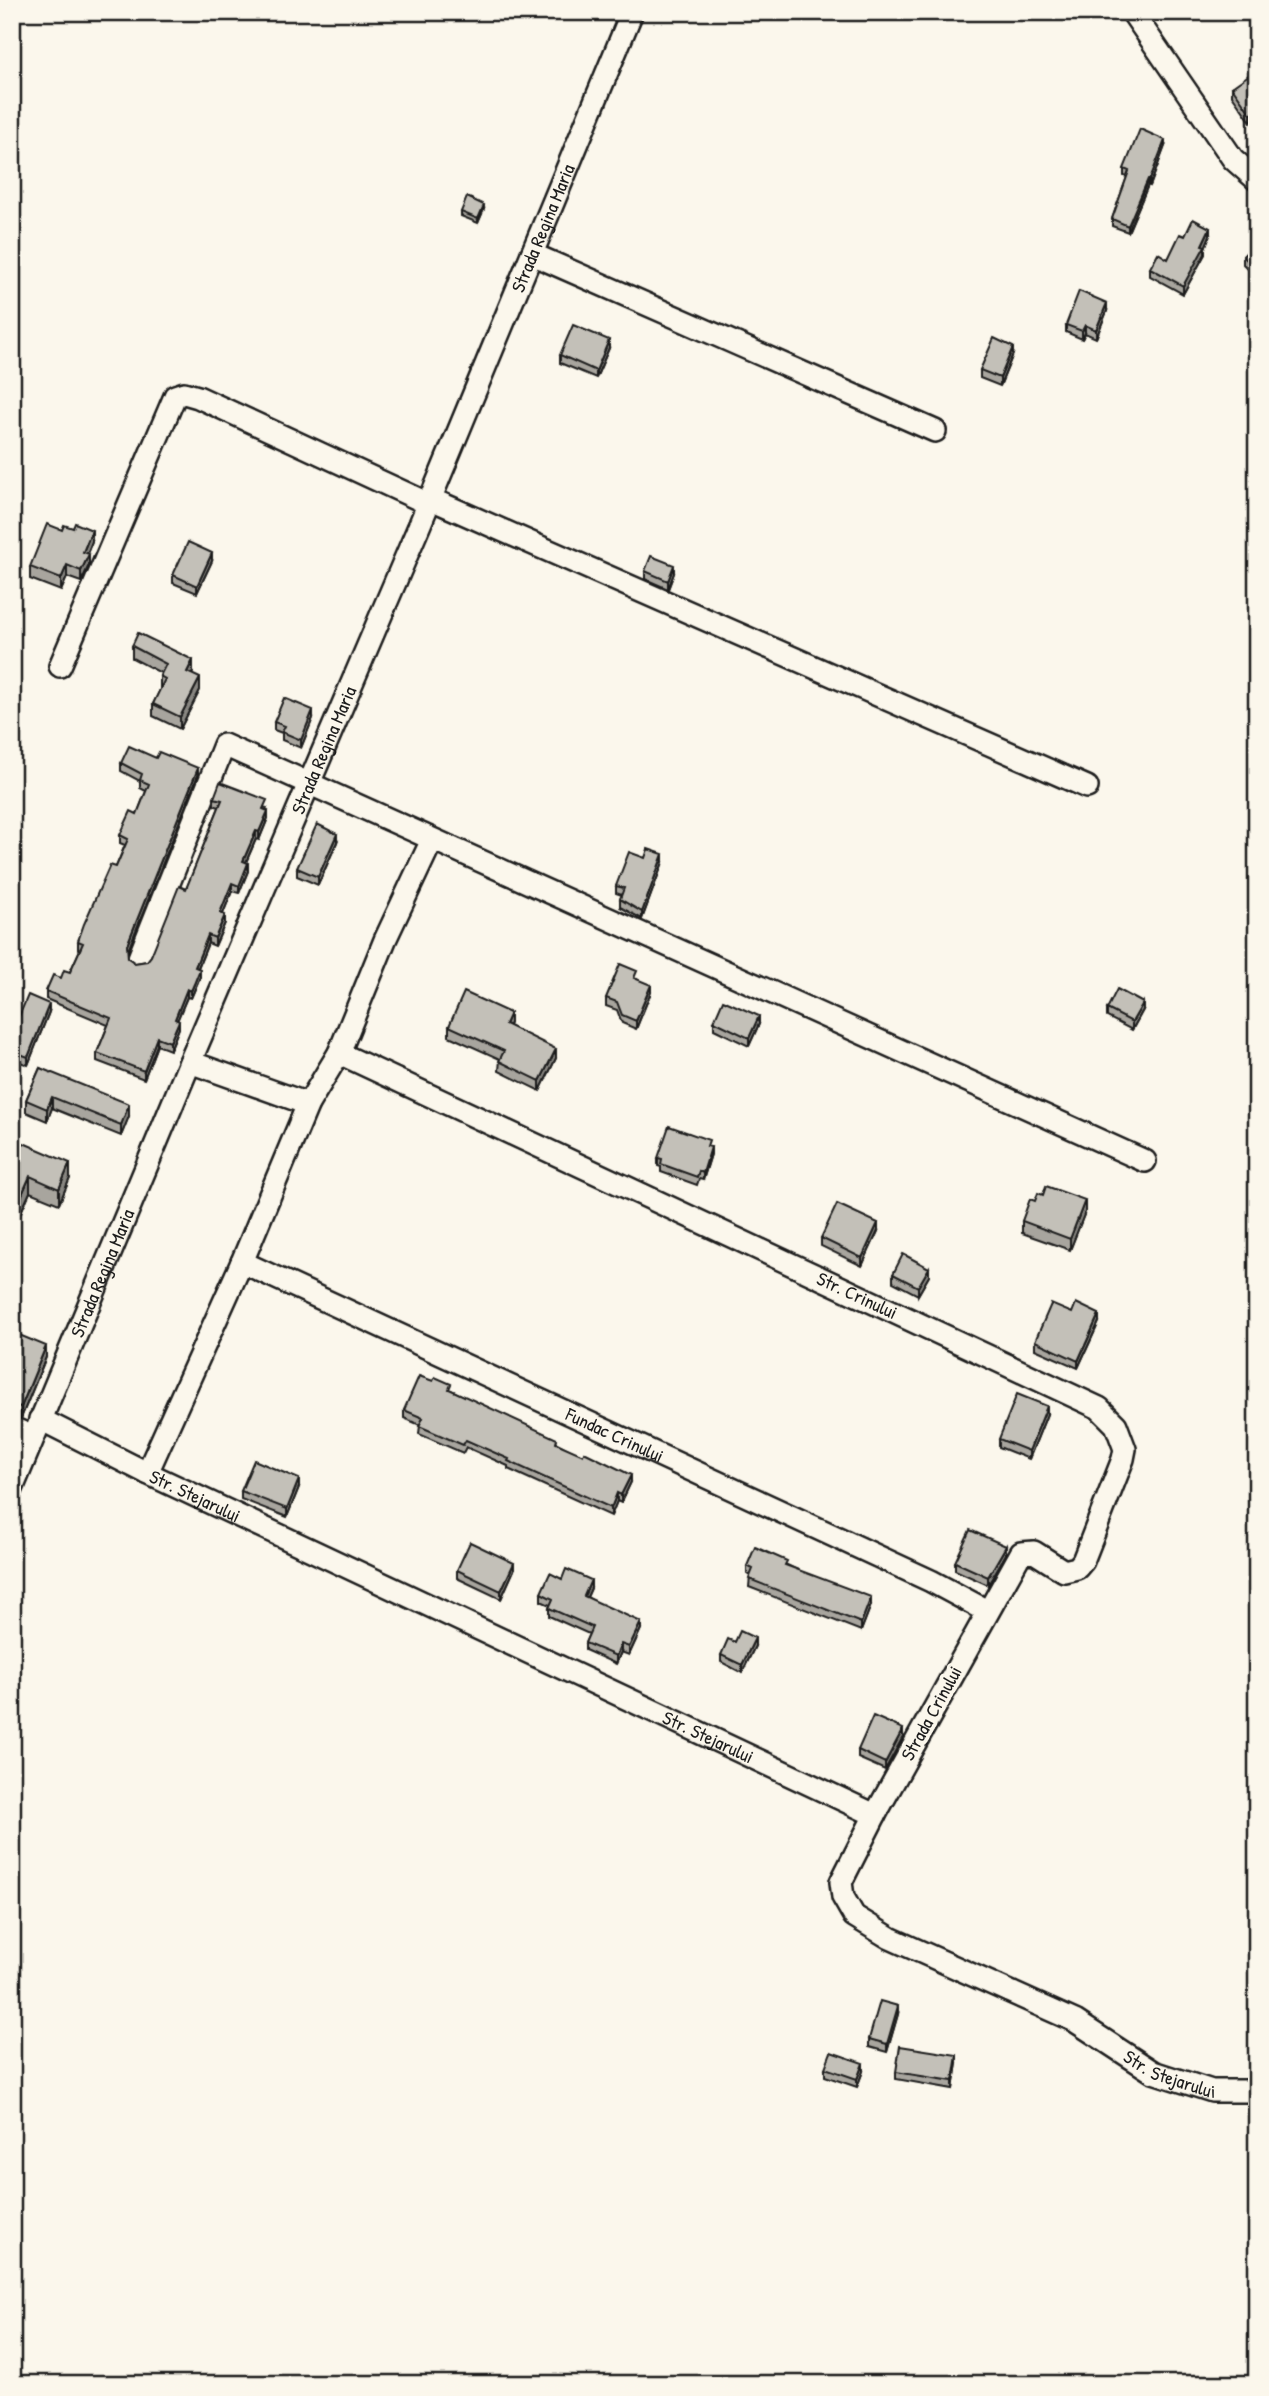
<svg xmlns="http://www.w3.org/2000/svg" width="1269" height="2396" font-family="'Patrick Hand',sans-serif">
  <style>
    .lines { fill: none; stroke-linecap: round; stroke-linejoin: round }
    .minor-casing { stroke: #1c1c1c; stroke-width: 26 }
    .minor { stroke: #fbf7ec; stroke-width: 21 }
    .wall { fill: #a8a59e; stroke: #1c1c1c; stroke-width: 2 }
    .shaded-wall { fill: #888681; stroke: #1c1c1c; stroke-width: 2 }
    .building { fill: #c3c0b8; stroke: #1c1c1c; stroke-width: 2 }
    .labels { text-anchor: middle; stroke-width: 7; stroke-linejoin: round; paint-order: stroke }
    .street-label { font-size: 19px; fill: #1c1c1c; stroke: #fbf7ec }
  </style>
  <rect width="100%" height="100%" fill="#fbf7ec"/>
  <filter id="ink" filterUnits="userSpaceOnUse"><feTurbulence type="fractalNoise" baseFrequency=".0143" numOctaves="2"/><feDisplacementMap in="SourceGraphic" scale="14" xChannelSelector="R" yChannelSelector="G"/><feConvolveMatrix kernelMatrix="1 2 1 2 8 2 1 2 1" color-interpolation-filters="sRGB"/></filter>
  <g filter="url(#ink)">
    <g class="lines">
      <!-- minor casing -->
      <g class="minor-casing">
        <g id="minor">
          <path d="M1132,12l101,147 24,21"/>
          <path d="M532,254l403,177"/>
          <path d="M431,499l656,288"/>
          <path d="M60,666l115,-270 9,-3 14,4 231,107"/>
          <path d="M139,958l85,-213 921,416"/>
          <path id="s1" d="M339,1053l760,355 17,17 9,24 -2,10 -40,102 -6,7 -13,3 -30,-19 -13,1 -146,262"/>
          <path d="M190,1062l118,42"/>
          <path id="s2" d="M242,1262l689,319 56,30"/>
          <path id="s3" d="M40,1419l107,54 728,342 -34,67 2,15 11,19 36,22 185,83 78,51 59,19h45"/>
          <path d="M12,1428l21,9"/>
          <path d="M147,1473l95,-211 66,-158 31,-51 46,-113 47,-100"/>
          <path id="s4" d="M12,1489l178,-427 230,-538 212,-512"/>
        </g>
      </g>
      <!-- minor -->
      <use href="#minor" class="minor"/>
    </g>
    <!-- wall -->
    <path class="wall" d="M1257,77l-6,45 -19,-27v-8z
      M1165,146l-15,40 -2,-1 -20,47 -16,-6v-7l15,-42 -3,-1v-7z
      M484,209l-6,14 -17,-7v-4z
      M1210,235l-5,13v6l-22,40 -33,-18v-8l18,-9 17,-23z
      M1257,242v36l-14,-14v-8z
      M1107,311l-11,27 -11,-5 -3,6 -16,-7v-7z
      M609,348l-13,30 -36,-15v-8z
      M1013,354l-13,32 -20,-8v-8z
      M92,541l-5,12 2,12 -8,17 -14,-5 -6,14 -31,-12v-12z
      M212,561l-15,32 -24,-10v-8z
      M645,571l29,2 -6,16 -23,-10z
      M132,646l61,26 -1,3 8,15 -20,39 -27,-13v-12l8,-16h-1v-12l1,-3 -29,-15z
      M313,718l-12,30 -19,-8v-7l-8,-3v-8z
      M121,763l77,12 -70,176v7l7,5 12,-2 4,-5 35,-67 33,-82 -5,-2v-7l53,10 -1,2 2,8 -9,22 -3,-1 -10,23 2,9 -9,22 -7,-2 -9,23 2,9 -10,23 -7,-3 -10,25 2,9 -9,21 -4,-1 -10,23 2,8 -9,22 -13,-5 -13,34 -47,-18v-8l11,-28 -62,-26v-8l15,-13 9,-6 10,-22 -2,-1v-8l38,-74 9,-22 -5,-2v-8l17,-21 9,-23 -6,-3v-7l-19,-10z
      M337,842l-19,43 -21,-9v-8z
      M645,858l18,4 -21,57 -22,-12v-8l2,-4 -6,-2v-7z
      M637,979l14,13 -15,37 -14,-6 -5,-13 -11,-4v-8z
      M1107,1009l36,1 -11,20 -25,-13z
      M49,1012l-21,53 -16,-6v-26z
      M714,1021l45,3 -10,22 -35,-17z
      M510,1023l-1,3 47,32 -16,33 -41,-20 1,-12 -51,-23v-10z
      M40,1068l89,48 -8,20 -69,-28 -5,13 -21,-9v-12z
      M12,1138l58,40 -11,26 -29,-12 -18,40z
      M709,1146l2,8 -8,26 -4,-1 -2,6 -36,-13v-5l-3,-1v-8z
      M1035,1201l50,11 -15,38 -48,-17v-12z
      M878,1231l-16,35 -41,-20v-8z
      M893,1274l36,2 -11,19 -25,-13z
      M1072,1313l27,9 -21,46 -43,-19v-8z
      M12,1332l34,25 -25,61 -9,-3z
      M451,1390l106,53 74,39 -10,21 -4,-2 -6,15 -103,-47v-3l-42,-19 -3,6 -44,-19 1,-9 -16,-7v-8z
      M1047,1414l-18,45 -30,-12v-8z
      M299,1487l-12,30 -46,-18v-8z
      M1006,1554l-18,31 -33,-15v-8z
      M787,1565l84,40 -10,26 -112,-44 1,-11 -3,-2v-8z
      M457,1570h57l-13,29 -44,-21z
      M562,1579l29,9 -4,9 54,32 -12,26 -8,-3 -5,12 -31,-14v-7l4,-9 -40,-18v-8l1,-3 -9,-4v-8z
      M735,1642l20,4 -13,27 -21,-11v-7z
      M903,1737l-18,33 -27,-12v-8z
      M898,2014l-11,38 -18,-5v-8z
      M957,2063l-4,26 -57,-10v-7z
      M825,2068l38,3 -6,16 -32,-11z"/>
    <!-- shaded-wall -->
    <path class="shaded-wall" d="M1257,109v8l-6,5v-8z
      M1165,140v6l-15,40v-7z
      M1148,179v6l-20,47v-6z
      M484,205v4l-6,14v-4z
      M1210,228v7l-5,13v6l-22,40v-8z
      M1107,303v8l-11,27v-8z
      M1085,325v8l-3,6v-8z
      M609,340v8l-13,30v-7z
      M1013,347v7l-13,32v-8z
      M92,530v11l-9,23v-12z
      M212,553v8l-15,32v-7z
      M89,554v11l-8,17v-11z
      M67,565v12l-6,14v-12z
      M674,565v8l-6,16v-8z
      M193,660v12l-6,12v-12z
      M200,678v12l-20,39v-12z
      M313,710v8l-12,30v-8z
      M198,768v7l-71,178v-8z
      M268,811v7l-9,22v-8z
      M256,831v8l-13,30v-8z
      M337,834v8l-19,43v-8z
      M663,854v8l-21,57v-7z
      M248,863v8l-9,22v-7z
      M232,883v8l-12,30v-8z
      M225,915v8l-10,23v-8z
      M208,935v8l-13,32v-8z
      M200,969v8l-9,21v-7z
      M651,985v7l-15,37v-8z
      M187,989v8l-12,29v-7z
      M1143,1003v7l-11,20v-8z
      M49,1004v8l-21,53v-8z
      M510,1013v10l-5,11v-10z
      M759,1016v8l-10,22v-8z
      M179,1021v7l-9,22v-8z
      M157,1037v8l-13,34v-8z
      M556,1049v9l-16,33v-10z
      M52,1097v11l-5,13v-12z
      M129,1104v12l-8,20v-11z
      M711,1147v7l-8,26v-7z
      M70,1163v15l-11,26v-15z
      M30,1176v16l-18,40v-15z
      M1085,1200v12l-15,38v-11z
      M878,1223v8l-16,35v-8z
      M929,1268v8l-11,19v-8z
      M1099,1314v8l-21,46v-7z
      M46,1346v11l-25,61v-11z
      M1047,1406v8l-18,45v-8z
      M631,1475v7l-10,21v-8z
      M299,1479v8l-12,30v-8z
      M617,1493v8l-6,15v-8z
      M1006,1546v8l-18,31v-8z
      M514,1563v7l-13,29v-8z
      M591,1580v8l-7,16v-8z
      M871,1597v8l-10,26v-8z
      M641,1622v7l-12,26v-8z
      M755,1638v8l-13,27v-8z
      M621,1644v8l-5,12v-8z
      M903,1729v8l-18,33v-7z
      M898,2006v8l-11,38v-8z
      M957,2055v8l-4,26v-8z
      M863,2063v8l-6,16v-8z"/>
    <!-- building -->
    <path class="building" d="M1253,72l4,5v32l-6,5 -19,-27z
      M1140,129l25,11 -15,39h-2l-20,47 -16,-7 17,-48 -5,-2z
      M467,197l17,8 -6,14 -17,-7z
      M1193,219l17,9 -8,17 3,1 -22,40 -33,-18 8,-15 10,6 12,-25 5,2z
      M1257,242v28l-14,-14z
      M1079,291l28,12 -11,27 -11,-5 -3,6 -16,-6z
      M573,325l36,15 -13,31 -36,-16z
      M994,338l19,9 -13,31 -20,-8z
      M75,523l17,7 -9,22 6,2 -8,17 -14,-6 -6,14 -31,-12 17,-43 15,6 2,-5 9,3z
      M188,542l24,11 -15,33 -24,-11z
      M651,556l23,9 -6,16 -23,-10z
      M138,633l55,27 -6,12 13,6 -20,39 -27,-13 12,-25 -5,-3 6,-12 -34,-18z
      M284,698l29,12 -12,30 -19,-8 3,-6 -11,-4z
      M129,746l27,12 3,-6 39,16 -71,177 1,13 7,5 12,-2 4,-5 28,-70 7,3 36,-89 -8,-2 6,-16 47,18 -4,9 5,2 -9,21 -3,-1 -13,30 5,2 -9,23 -7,-3 -12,30 5,2 -10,23 -7,-3 -13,32 5,2 -6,15 -3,7 -4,-2 -12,30 4,2 -9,21 -13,-5 -13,34 -47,-18 14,-35 -65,-27 7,-16 8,3 3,-8 6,2 13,-29 -5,-2 6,-17 26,-59 6,2 12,-28 -8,-4 11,-24 6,3 12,-30 -9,-4 2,-6 -21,-11z
      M317,824l20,10 -19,43 -21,-9z
      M648,849l15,5 -21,58 -22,-13 4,-11 -8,-2 13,-34 16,6z
      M620,964l17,7 -3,7 17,7 -15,36 -14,-6 -5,-13 -11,-4z
      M1117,989l26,14 -11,19 -25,-13z
      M464,992l46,21 -5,11 51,25 -16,32 -41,-20 5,-10 -55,-25z
      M28,995l21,9 -21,53 -16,-6v-18z
      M723,1000l36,16 -10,22 -35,-17z
      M40,1068l89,36 -8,21 -69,-28 -5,12 -21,-9z
      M669,1126l40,14 -2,6 4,1 -8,26 -4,-2 -2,6 -36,-13 1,-5 -4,-1z
      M12,1138l58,25 -11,26 -29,-13 -18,41z
      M1046,1186l39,14 -15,39 -48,-18 8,-22 5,2 3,-8 5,2z
      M837,1204l41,19 -16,35 -41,-20z
      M903,1254l26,14 -11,19 -25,-13z
      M1076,1303l23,11 -21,47 -43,-20 16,-37 21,9z
      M12,1332l34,14 -25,61 -9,-2z
      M419,1376l14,5 2,-4 16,7 -2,5 108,50 -1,4 27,12 1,-3 47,23 -10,20 -4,-2 -6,15 -103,-47 1,-2 -43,-19 -3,5 -44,-19 4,-8 -19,-8z
      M1017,1394l30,12 -18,45 -30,-12z
      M254,1460l45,19 -12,30 -46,-18z
      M970,1530l36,16 -18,31 -33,-15z
      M470,1542l44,21 -13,28 -44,-21z
      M755,1547l32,14 -2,4 86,32 -10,26 -112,-44 4,-10 -6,-3z
      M566,1569l25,11 -7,16 57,26 -12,25 -8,-3 -5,12 -31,-13 7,-16 -43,-19 4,-9 -12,-6 9,-20 12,6z
      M740,1631l15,7 -13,27 -21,-10 7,-16 7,3z
      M873,1716l30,13 -18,34 -27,-13z
      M880,2001l18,5 -11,38 -18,-5z
      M900,2046l57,9 -4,26 -57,-9z
      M831,2052l32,11 -6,16 -32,-11z"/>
  </g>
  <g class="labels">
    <!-- street labels -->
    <g class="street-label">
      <text dy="7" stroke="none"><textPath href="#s4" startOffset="1368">Strada Regina Maria</textPath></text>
      <text dy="7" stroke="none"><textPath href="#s4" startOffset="802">Strada Regina Maria</textPath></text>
      <text dy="7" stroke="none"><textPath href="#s4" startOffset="234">Strada Regina Maria</textPath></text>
      <text dy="7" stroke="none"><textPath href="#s1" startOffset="572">Str. Crinului</textPath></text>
      <text dy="7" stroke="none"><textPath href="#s2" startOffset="411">Fundac Crinului</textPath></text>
      <text dy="7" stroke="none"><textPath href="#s3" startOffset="173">Str. Stejarului</textPath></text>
      <text transform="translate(931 1713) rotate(-61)" y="7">Strada Crinului</text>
      <text dy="7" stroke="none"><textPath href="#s3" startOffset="740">Str. Stejarului</textPath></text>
      <text dy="7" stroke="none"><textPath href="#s3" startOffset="1391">Str. Stejarului</textPath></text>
    </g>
  </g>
  <!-- margin -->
  <rect width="1269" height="2396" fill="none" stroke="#fbf7ec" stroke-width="42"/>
  <rect x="21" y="21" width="1227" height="2354" fill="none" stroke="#1c1c1c" stroke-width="2.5" filter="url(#ink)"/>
</svg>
